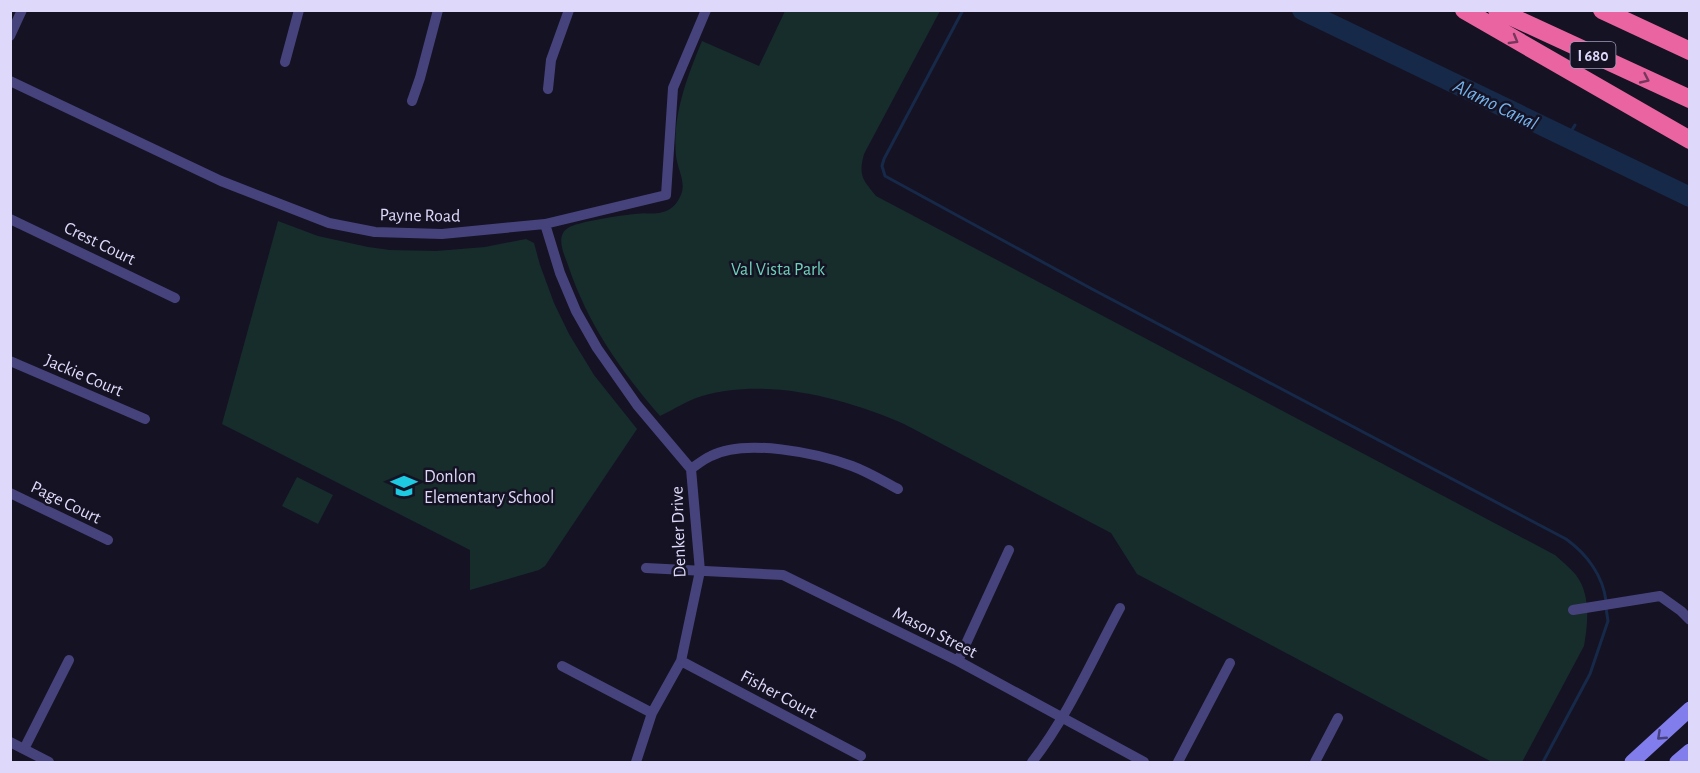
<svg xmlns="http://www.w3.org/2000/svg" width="1700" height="773" font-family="'Alegreya Sans',sans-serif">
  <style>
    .green { fill: #162d2c }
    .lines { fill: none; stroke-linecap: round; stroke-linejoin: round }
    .stream { stroke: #172948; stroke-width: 3 }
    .river { stroke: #172948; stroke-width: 20 }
    .street { stroke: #46437c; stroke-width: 10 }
    .secondary { stroke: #827ded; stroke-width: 15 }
    .highway { stroke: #ea64a2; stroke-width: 18 }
    .oneway { stroke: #75375c }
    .oneway2 { stroke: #46427e }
    .labels { text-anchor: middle; stroke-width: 5; stroke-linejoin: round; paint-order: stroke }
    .shield { fill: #151223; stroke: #a29dba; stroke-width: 1.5 }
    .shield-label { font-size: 16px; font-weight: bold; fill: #ded9fa }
    .street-label { font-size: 18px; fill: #ded9fa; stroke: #151223 }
    .park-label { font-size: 18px; fill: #6ed1ba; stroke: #151223 }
    .poi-label { font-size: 18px; fill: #ded9fa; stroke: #151223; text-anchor: start }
    .water-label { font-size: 20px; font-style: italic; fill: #75b3ec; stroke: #151223 }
  </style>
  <rect width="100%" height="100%" fill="#151223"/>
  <!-- green -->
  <path class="green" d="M785,11h155l-76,143c-6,22 -1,26 12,42l679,359c7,6 15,13 21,20 15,20 12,48 8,71l-62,116h-30l-355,-188 -26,-41 -207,-109c-59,-26 -138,-47 -202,-28 -14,4 -29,14 -42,20 -39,-45 -73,-93 -92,-151 -4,-11 -13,-29 0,-37 8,-6 54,-13 67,-14 17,-2 33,4 44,-15 9,-15 -1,-27 -3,-43 -4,-40 11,-79 26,-115l57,25z
    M278,221l40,15 50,11 22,3 46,1 49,-4 41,-8 8,4 6,22 14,38 15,31 25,41 43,54 -92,137 -6,4 -69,20v-40l-248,-126z
    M297,477l36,18 -15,29 -36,-18z"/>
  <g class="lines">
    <!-- stream -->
    <path class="stream" d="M963,10l-79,149 -2,7 3,10 207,113 474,250c21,15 37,37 40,62
      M1567,138l8,-13
      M1543,762l47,-88 18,-53 -2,-13"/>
    <!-- river -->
    <path class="river" d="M1302,10l388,187"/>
    <!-- street -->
    <path class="street" d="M10,36l12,-26
      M285,62l14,-52
      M10,81l211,100 108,42 46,9 67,2 103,-10 121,-29 7,-107 33,-78
      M548,89l3,-29 18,-50
      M412,101l8,-23 18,-68
      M10,219l165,79
      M545,224l15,49 16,38 21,37 40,57 54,64 9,102 -19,90 -29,52 -16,49
      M10,361l135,58
      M691,469c7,-5 13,-10 20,-13 34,-18 106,-3 141,10 16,6 31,15 46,23
      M10,493l98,47
      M646,568l137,7 175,86 186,101
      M1573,610l87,-14 21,15 9,9
      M681,661l180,95
      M958,661l51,-111
      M562,666l90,47
      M10,742l39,20
      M24,749l45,-89
      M1032,762c36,-46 60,-102 88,-154
      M1178,762l52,-99
      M1315,762l23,-44"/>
    <!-- secondary -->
    <path class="secondary" d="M1632,762l58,-53
      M1677,762l13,-11"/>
    <!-- highway -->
    <path class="highway" d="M1464,10l226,130
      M1497,10l193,89
      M1602,10l88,41"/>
  </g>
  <!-- one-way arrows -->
  <defs><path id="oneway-chevron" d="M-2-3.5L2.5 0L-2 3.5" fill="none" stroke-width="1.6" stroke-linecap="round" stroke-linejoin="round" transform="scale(1.5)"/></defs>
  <g class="oneway">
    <use href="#oneway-chevron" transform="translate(1514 40) rotate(30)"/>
    <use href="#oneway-chevron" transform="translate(1645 79) rotate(25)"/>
  </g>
  <use class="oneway2" href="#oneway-chevron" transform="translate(1661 736) rotate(137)"/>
  <!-- icons -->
  <defs>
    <g id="school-bare" transform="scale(2.07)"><path d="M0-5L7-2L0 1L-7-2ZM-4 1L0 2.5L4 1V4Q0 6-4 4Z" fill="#1ecae1" stroke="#151223" stroke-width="2.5" paint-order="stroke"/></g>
  </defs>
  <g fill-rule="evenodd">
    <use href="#school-bare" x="404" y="486"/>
  </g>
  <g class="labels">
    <!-- shield labels -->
    <rect class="shield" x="1570.5" y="42" width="45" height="26" rx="4.5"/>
    <g class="shield-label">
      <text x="1593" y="61">I 680</text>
    </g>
    <!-- street labels -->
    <g class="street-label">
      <text transform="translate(420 215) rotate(1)" y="6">Payne Road</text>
      <text transform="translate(100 243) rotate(26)" y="6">Crest Court</text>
      <text transform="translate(84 375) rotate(23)" y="6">Jackie Court</text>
      <text transform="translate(66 502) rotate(26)" y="6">Page Court</text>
      <text transform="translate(678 532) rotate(-92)" y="6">Denker Drive</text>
      <text transform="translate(935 632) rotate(27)" y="6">Mason Street</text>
      <text transform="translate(779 694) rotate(28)" y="6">Fisher Court</text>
    </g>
    <!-- park labels -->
    <g class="park-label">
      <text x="778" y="275">Val Vista Park</text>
    </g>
    <!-- poi labels -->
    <g class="poi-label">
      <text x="424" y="482">Donlon<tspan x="424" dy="21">Elementary School</tspan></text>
    </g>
    <!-- water labels -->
    <g class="water-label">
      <text transform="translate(1496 104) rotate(26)" y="7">Alamo Canal</text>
    </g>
  </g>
  <!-- border -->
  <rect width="1700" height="773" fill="none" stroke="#ded9fa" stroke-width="24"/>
</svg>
